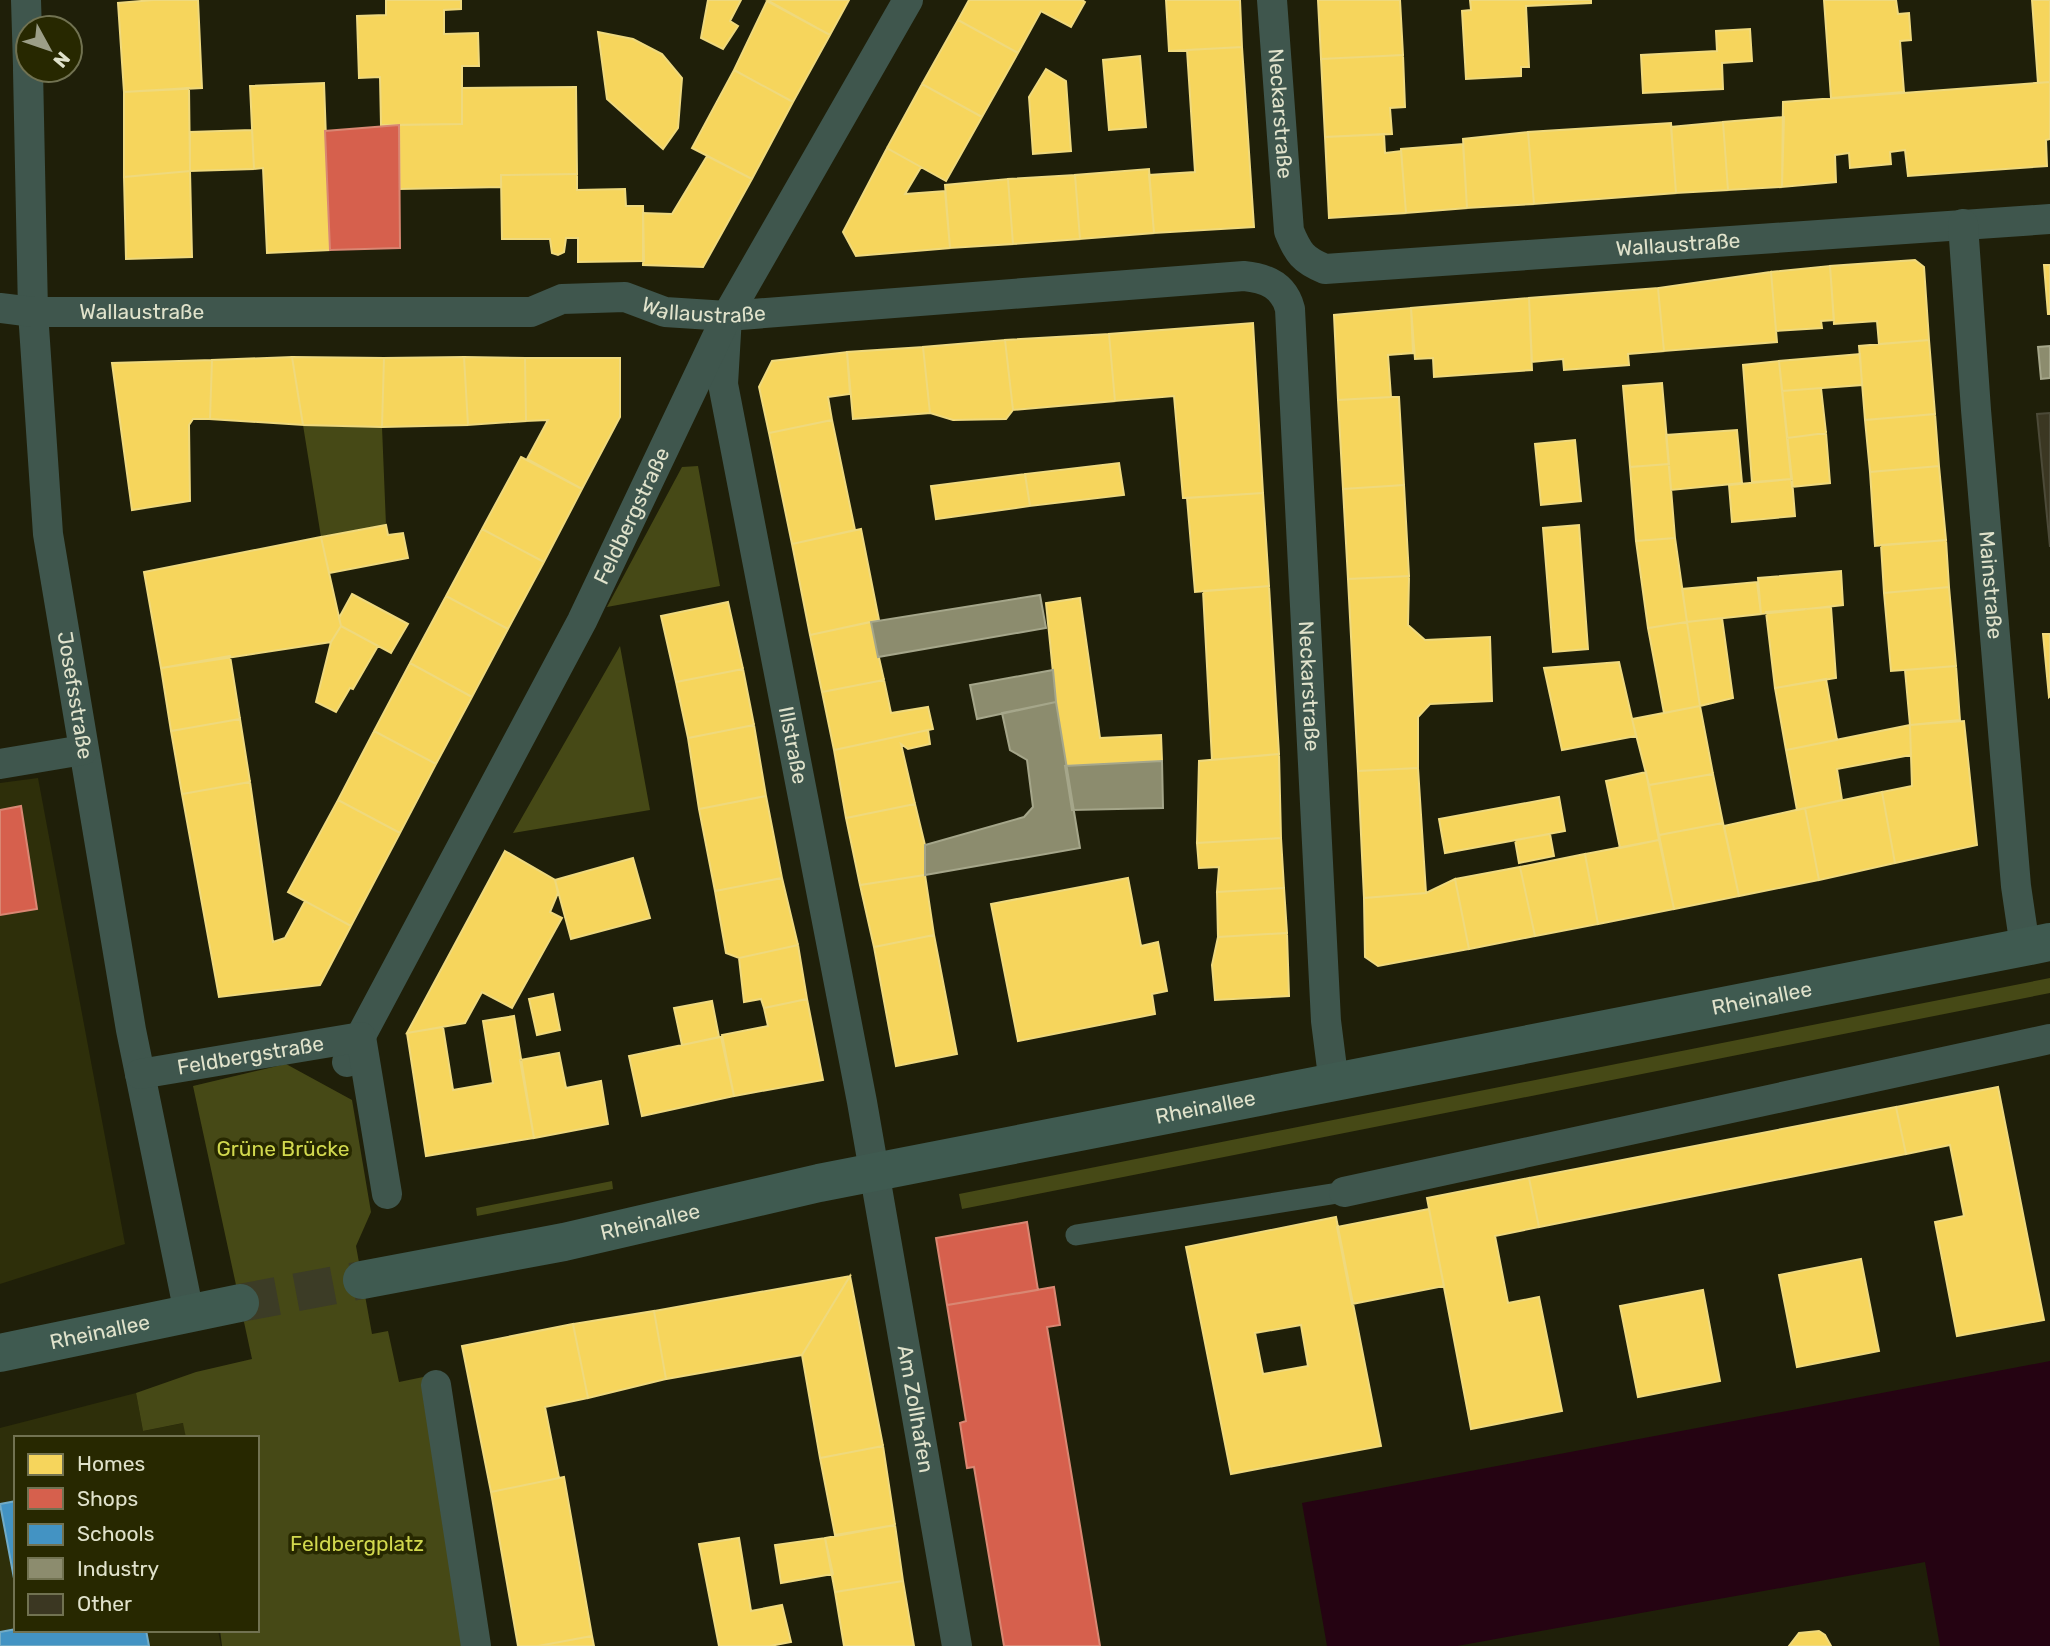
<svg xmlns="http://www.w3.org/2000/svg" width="2050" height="1646" font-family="Rubik,sans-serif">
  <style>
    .built { fill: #2e2f0a }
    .green { fill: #464916 }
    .water { fill: #250312 }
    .homes { fill: #f6d55c; stroke: #efd97d; stroke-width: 2; fill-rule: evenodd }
    .shops { fill: #d6604d; stroke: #d98773; stroke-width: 2 }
    .schools { fill: #4393c3; stroke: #72abc5; stroke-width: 2 }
    .industry { fill: #8c8c6e; stroke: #a5a68a; stroke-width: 2 }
    .building { fill: #3b3722; stroke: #4c4a38; stroke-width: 2 }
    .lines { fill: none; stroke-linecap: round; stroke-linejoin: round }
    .secondary-tunnel { stroke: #3c3c26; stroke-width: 38; stroke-dasharray: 38 19; stroke-linecap: butt }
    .pedestrian { stroke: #3f564d; stroke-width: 21 }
    .minor { stroke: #3f564d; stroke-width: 30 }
    .secondary { stroke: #3f5a50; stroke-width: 38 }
    .labels { text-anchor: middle; stroke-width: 7; stroke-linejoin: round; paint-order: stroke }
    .street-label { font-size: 21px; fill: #e0e2cb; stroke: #272800 }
    .park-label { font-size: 21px; fill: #d2d94e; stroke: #272800 }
  </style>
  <rect width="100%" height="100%" fill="#1f1f09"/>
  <!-- built -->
  <path class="built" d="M38,778l87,466 -125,40v-501z
    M136,1393l7,38 41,-8 2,15h-170v192h202l3,16h-221v-218z"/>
  <!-- green -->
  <path class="green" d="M303,425l79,2 4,98 -65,12z
    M698,466l22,120 -113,21 75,-140z
    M620,646l30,164 -137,23z
    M2050,978v15l-1088,216 -3,-15z
    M286,1064l66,36 19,112 -15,34 16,88 16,-3 11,51 34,-7 42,271h-253l-2,-16h37v-192h-71l-3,-15 -40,8 -7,-38 60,-21 56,-13 -59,-273z
    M612,1181l1,8 -136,27 -1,-8z"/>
  <!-- water -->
  <path class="water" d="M2050,1361v285h-110l-15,-84 -468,84h-130l-25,-143z"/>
  <!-- homes -->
  <path class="homes" d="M153,0h45l4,88 -78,4 -6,-89z
    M386,0h75v9l-17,1v24l34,-1 1,33h-17v58l-81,1 -1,-48 -21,1 -2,-62 29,-1z
    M708,0h33l-11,21 8,5 -15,23 -22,-11z
    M767,0h82l-19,35z
    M969,0h113l3,2 -14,25 -30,-16 -23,42 -60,-33z
    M1166,0h74l2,47 -73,4z
    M1318,0h82l3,55 -82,4z
    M1470,0h121v3l-65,3 3,61h-8v9l-55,3 -4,-68 9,-1z
    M1824,0h72l2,14 11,-1 2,27 -11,1 4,51 -73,6z
    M2032,0h18v82l-12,1z
    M767,1l63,34 -37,67 -59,-32z
    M958,20l60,33 -36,64 -60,-33z
    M1750,29l2,32 -30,2 1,26 -80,4 -2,-38 76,-4 -1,-20z
    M598,32l35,7 29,15 20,24 -4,50 -15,21 -56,-50z
    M1242,47l12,180 -100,6 -5,-58 46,-3 -8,-122z
    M1403,55l2,52 -15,1 2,26 -67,3 -4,-78z
    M1140,56l6,71 -37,3 -6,-70z
    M1046,69l20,12 5,70 -38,3 -4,-57z
    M734,70l59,32 -41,77 -60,-31z
    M2050,82v57l-4,1 1,26 -139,10 -3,-26 -15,2 1,12 -41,4 -1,-15 -14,2 1,27 -54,5 1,-85z
    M324,83l6,167 -63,3 -4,-85 -9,1 -4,-83z
    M922,84l60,33 -36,64 -59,-33z
    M576,87l1,87 -76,1v12l-101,2 -1,-64 63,-1v-36z
    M189,88l1,83 -66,6v-85z
    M1784,117l-2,70 -54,3 -5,-68z
    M1723,122l5,68 -52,3 -5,-66z
    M1671,123l5,70 -142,11 -6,-72z
    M252,130l2,39 -64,2v-39z
    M1528,132l6,72 -67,4 -4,-69z
    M1384,134l1,19 16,-2 5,62 -77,5 -4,-81z
    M1463,144l4,64 -61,5 -5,-64z
    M887,148l34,19 -16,27 40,-3 5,57 -94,8 -13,-24z
    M707,156l45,23 -49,88 -60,-2v-52l29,1z
    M1149,169l5,64 -74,6 -5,-64z
    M190,171l2,86 -66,2 -2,-82z
    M577,174v16l48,-1 1,17h17l1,55 -66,1v-24h-12l-2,14 -6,3 -6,-2 -2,-14h-48l-1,-64z
    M1075,175l5,64 -67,5 -5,-65z
    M1008,179l5,65 -63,4 -5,-63z
    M1915,260l9,7 5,73 -50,4 -2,-23 -43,3 -4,-58z
    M2044,265h6v49h-2z
    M1830,266l4,54 -13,1 1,7 -46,3 -5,-59z
    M1771,272l6,70 -113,9 -6,-63z
    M1658,288l6,63 -36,3 1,11 -65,5 -1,-11 -31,3 -3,-64z
    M1529,298l3,72 -98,7 -1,-19 -18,1 -4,-51z
    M1411,308l2,45 -25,2 3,42 -53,3 -4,-85z
    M1253,323l10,170 -80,5 -9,-102 -59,5 -6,-67z
    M1109,334l6,67 -102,9 -8,-70z
    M1005,340l8,70 -7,9 -53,1 -23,-7 -7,-66z
    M1929,340l6,74 -70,6 -6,-74z
    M923,347l7,66 -77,6 -6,-67z
    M847,352l3,42 -22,3 4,23 -63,13 -10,-46 13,-26z
    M1860,354l2,31 -80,6 -3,-30z
    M292,357l92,1 -2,69 -79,-2z
    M292,357l11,68 -93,-6 2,-59z
    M464,357l4,68 -86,2 2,-69z
    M464,357l61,1 1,63 -58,4z
    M525,358h95v59l-38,72 -55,-30 21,-39 -22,1z
    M212,360l-2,59h-17l-4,6 1,76 -58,9 -20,-147z
    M1779,361l13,118 -40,3 -9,-117z
    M1662,383l7,81 -39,3 -7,-81z
    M1821,388l5,45 -39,5 -5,-47z
    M1391,397h8l5,88 -61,4 -5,-89z
    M1935,414l4,52 -69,6 -5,-52z
    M832,420l23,110 -63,14 -23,-111z
    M1737,430l5,53 -71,7 -5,-55z
    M1826,433l4,50 -38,4 -5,-49z
    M1575,440l6,61 -40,4 -6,-61z
    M521,457l61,32 -38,73 -62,-33z
    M1119,463l5,32 -94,11 -5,-32z
    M1669,464l6,74 -39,3 -6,-74z
    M1939,466l7,74 -71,6 -5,-74z
    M1025,474l5,32 -94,13 -5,-33z
    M1792,479l3,37 -63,6 -3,-37z
    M1404,485l5,91 -61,3 -5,-90z
    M1263,493l6,93 -74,6 -8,-94z
    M386,525l2,10 15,-2 5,25 -79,15 -8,-36z
    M1579,525l9,124 -35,3 -10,-124z
    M482,529l62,33 -36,67 -62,-33z
    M861,529l18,91 -69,15 -18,-91z
    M321,537l20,89 -10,16 -170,26 -17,-96z
    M1675,538l12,84 -39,6 -12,-87z
    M1946,540l3,47 -65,6 -3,-48z
    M1841,571l2,34 -82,9 -3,-36z
    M1409,576l-1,49 17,15 65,-3 2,64 -62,3 -12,13v51l-60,3 -10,-192z
    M1757,582l4,32 -74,8 -5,-33z
    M1269,586l10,168 -67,6 -9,-169z
    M1949,587l7,79 -65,5 -7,-78z
    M352,594l56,30 -17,29 -50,-27 -2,-8z
    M446,596l62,33 -36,68 -62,-34z
    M1080,598l20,140 61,-3 1,26 -97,5 -9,-64 -10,-99z
    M728,602l15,67 -67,13 -15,-66z
    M1831,607l5,71 -61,10 -9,-76z
    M1722,618l11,80 -33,8 -13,-84z
    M871,622l13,58 -62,12 -12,-57z
    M1687,622l13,84 -36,7 -16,-85z
    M341,626l37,20 -25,43 -3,-1 -14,24 -20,-10 15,-60z
    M2043,634h7v62l-1,1z
    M230,656l10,63 -69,12 -10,-63z
    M1619,662l17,74 -74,14 -18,-82z
    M410,663l62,34 -36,67 -62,-33z
    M1956,666l4,54 -50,5 -5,-55z
    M743,669l11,56 -66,13 -12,-56z
    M1826,679l11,61 -51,10 -11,-62z
    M884,680l7,33 37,-6 5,22 -99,21 -12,-58z
    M1700,706l13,68 -64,11 -17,-66z
    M240,719l10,63 -68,12 -11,-63z
    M1964,721l13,124 -82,18 -13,-71 30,-6 -2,-61z
    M754,725l12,71 -67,13 -11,-71z
    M1910,725l1,30 -74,14 5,31 -45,10 -11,-60z
    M928,730l2,14 -22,5 -7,-5 14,60 -69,14 -12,-68z
    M374,731l62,33 -36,69 -62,-33z
    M1279,754l2,84 -84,5 2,-82z
    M1418,768l8,125 -62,5 -6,-127z
    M1646,772l13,68 -39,8 -14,-67z
    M1713,774l10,49 -64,12 -10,-50z
    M250,782l23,160 12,-4 20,-37 46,25 -31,59 -101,12 -37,-203z
    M1882,792l13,71 -76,17 -14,-72z
    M766,796l16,82 -67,13 -16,-82z
    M1559,797l6,34 -120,22 -6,-34z
    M338,800l62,33 -49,93 -63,-34z
    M915,804l10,41v30l-65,10 -14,-67z
    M1805,808l14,72 -80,16 -15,-70z
    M1723,823l16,73 -65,13 -15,-74z
    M1550,834l4,22 -35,7 -4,-23z
    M1281,838l3,50 -67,4 2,-25 -20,1 -2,-25z
    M1659,840l15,69 -76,15 -13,-70z
    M505,851l50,29 3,13 -8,19 12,6 -50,90 -30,-16 -17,31 -58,10z
    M1585,854l13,70 -63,12 -15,-69z
    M633,858l17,60 -79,21 -16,-59z
    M1520,867l15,69 -66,13 -14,-70z
    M925,875l9,60 -60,12 -14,-62z
    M782,878l16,67 -59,13 -13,-5 -11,-62z
    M1128,878l13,68 17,-4 9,49 -15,3 3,20 -137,27 -27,-137z
    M1455,879l14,70 -91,17 -13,-9 -1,-59 62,-5z
    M1284,888l3,45 -69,4 -1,-45z
    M1287,933l2,63 -74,4 -3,-35 6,-28z
    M934,935l23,119 -61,12 -22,-119z
    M798,945l9,54 -43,9 -3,-9 -17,3 -5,-44z
    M553,994l7,36 -23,5 -8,-36z
    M807,999l16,81 -89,16 -12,-61 46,-9 -4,-18z
    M712,1001l7,36 -37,8 -8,-37z
    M514,1016l20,122 -108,18 -19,-123 36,-6 10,63 40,-7 -10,-62z
    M721,1037l13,59 -92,20 -13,-60z
    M559,1053l7,35 35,-7 7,43 -74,14 -14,-78z
    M1998,1087l46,233 -87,16 -22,-114 29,-6 -14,-71 -44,9 -10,-47z
    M1896,1107l10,47 -367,73 -10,-49z
    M1529,1178l10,49 -44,9 13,67 31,-6 23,114 -91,18 -44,-231z
    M1429,1209l15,77 -92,18 -15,-77z
    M1336,1217l45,229 -150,28 -45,-227zM1301,1325l7,41 -45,8 -8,-41z
    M1861,1259l18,92 -82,16 -18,-92z
    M850,1276l-48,79 -136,24 -12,-68z
    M850,1276l33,170 -63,12 -18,-103z
    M1703,1290l17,91 -82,16 -18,-91z
    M654,1311l12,68 -78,19 -15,-74z
    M573,1324l15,74 -43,9 14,71 -68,14 -29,-146z
    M883,1446l12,79 -60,10 -15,-77z
    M564,1477l28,159 -54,10h-20l-27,-154z
    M895,1525l8,56 -68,11 -10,-54z
    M739,1538l12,73 31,-6 9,37 -21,4h-51l-20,-102z
    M825,1538l8,36 -52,9 -6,-38z
    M903,1581l11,65h-70l-9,-54z
    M1819,1631l6,4 6,11h-42l10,-13z
    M592,1636l2,10h-56z"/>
  <!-- shops -->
  <path class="shops" d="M399,125l1,123 -70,2 -5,-119z
    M21,806l16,103 -37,6v-105z
    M1027,1222l11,68 -91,15 -11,-67z
    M1054,1287l6,38 -13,2 53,319h-96l-30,-179 -7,1 -7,-45 6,-2 -19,-116z"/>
  <!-- schools -->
  <path class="schools" d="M16,1501v88l-16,-85z
    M16,1629l130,1 3,16h-149v-14z"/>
  <!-- industry -->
  <path class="industry" d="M2050,346v32l-9,1 -3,-32z
    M1040,595l6,33 -168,29 -7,-35z
    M1053,670l3,32 -79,17 -7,-34z
    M1056,702l24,146 -155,27v-30l99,-28 9,-10 -6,-47 -17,-10 -8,-37z
    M1162,761l1,47 -91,2 -7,-44z"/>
  <!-- building -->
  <path class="building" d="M2050,413v134l-13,-133z"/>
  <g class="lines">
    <!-- secondary-tunnel -->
    <path class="secondary-tunnel" d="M240,1303l122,-23"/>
    <!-- pedestrian -->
    <path class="pedestrian" d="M1076,1235l268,-43"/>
    <!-- minor -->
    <g class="minor">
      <path d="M26,0l2,66"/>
      <path id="s1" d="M1272,0l17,231c9,22 14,29 36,38l725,-50"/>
      <path id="s2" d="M28,70l5,242 15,222 83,496 58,283"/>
      <path id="s3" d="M1963,224l13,186 40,476 9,61"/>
      <path id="s4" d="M0,308l33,4h498l31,-13 63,-2 40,15 62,4 517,-40c23,2 40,10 46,33l36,712 8,63"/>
      <path id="s5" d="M727,316l-4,68 139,718 95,544"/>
      <path d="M0,764l83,-14"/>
      <path id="s6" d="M347,1062l235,-441 145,-305 181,-316"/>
      <path id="s7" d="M140,1074l221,-37 26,157"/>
      <path d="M1344,1192l706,-153"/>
      <path d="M436,1385l40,261"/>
    </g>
    <!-- secondary -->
    <g class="secondary">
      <path id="s8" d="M362,1280l202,-38 255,-59 1231,-241"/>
      <path id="s9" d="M0,1353l240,-50"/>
    </g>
  </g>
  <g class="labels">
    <!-- street labels -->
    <g class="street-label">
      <text dy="7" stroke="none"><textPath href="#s1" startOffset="114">Neckarstraße</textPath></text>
      <text dy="7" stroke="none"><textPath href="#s1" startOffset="640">Wallaustraße</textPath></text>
      <text dy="7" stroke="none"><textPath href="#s4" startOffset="709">Wallaustraße</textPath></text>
      <text dy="7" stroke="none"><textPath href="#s4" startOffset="142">Wallaustraße</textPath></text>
      <text dy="7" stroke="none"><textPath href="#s6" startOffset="616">Feldbergstraße</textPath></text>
      <text dy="7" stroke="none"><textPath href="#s3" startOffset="362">Mainstraße</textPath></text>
      <text dy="7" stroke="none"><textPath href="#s4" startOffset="1690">Neckarstraße</textPath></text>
      <text dy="7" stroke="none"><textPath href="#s2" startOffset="628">Josefsstraße</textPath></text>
      <text dy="7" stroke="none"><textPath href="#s5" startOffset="436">Illstraße</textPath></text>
      <text dy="7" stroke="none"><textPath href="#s8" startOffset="1428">Rheinallee</textPath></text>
      <text dy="7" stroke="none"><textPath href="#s7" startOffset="112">Feldbergstraße</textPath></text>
      <text dy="7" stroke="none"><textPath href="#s8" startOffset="861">Rheinallee</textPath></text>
      <text dy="7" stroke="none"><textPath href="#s8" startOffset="294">Rheinallee</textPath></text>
      <text dy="7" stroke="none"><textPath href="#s9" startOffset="102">Rheinallee</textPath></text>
      <text dy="7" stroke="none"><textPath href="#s5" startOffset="1111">Am Zollhafen</textPath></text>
    </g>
    <!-- park labels -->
    <g class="park-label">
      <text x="283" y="1156">Grüne Brücke</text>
      <text x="357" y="1551">Feldbergplatz</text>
    </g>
  </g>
  <!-- legend -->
  <rect x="14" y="1436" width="245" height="196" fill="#272800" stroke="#717251" stroke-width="2"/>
  <rect x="28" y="1454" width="35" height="21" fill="#f6d55c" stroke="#717251" stroke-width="2"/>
  <text x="77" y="1471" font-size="21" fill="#e0e2cb">Homes</text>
  <rect x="28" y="1488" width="35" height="21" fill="#d6604d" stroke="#717251" stroke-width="2"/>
  <text x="77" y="1506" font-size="21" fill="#e0e2cb">Shops</text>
  <rect x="28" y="1524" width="35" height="21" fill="#4393c3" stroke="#717251" stroke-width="2"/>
  <text x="77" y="1541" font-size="21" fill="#e0e2cb">Schools</text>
  <rect x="28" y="1558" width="35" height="21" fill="#8c8c6e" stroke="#717251" stroke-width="2"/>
  <text x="77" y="1576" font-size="21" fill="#e0e2cb">Industry</text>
  <rect x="28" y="1594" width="35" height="21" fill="#3b3722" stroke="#717251" stroke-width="2"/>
  <text x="77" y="1611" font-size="21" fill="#e0e2cb">Other</text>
  <!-- north arrow -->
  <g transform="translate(49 49) rotate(130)"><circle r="33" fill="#272800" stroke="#717251" stroke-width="2"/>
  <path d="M0-5L12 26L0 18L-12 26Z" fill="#9c9e87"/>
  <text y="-10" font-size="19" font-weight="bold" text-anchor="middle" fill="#e0e2cb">N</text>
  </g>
</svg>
